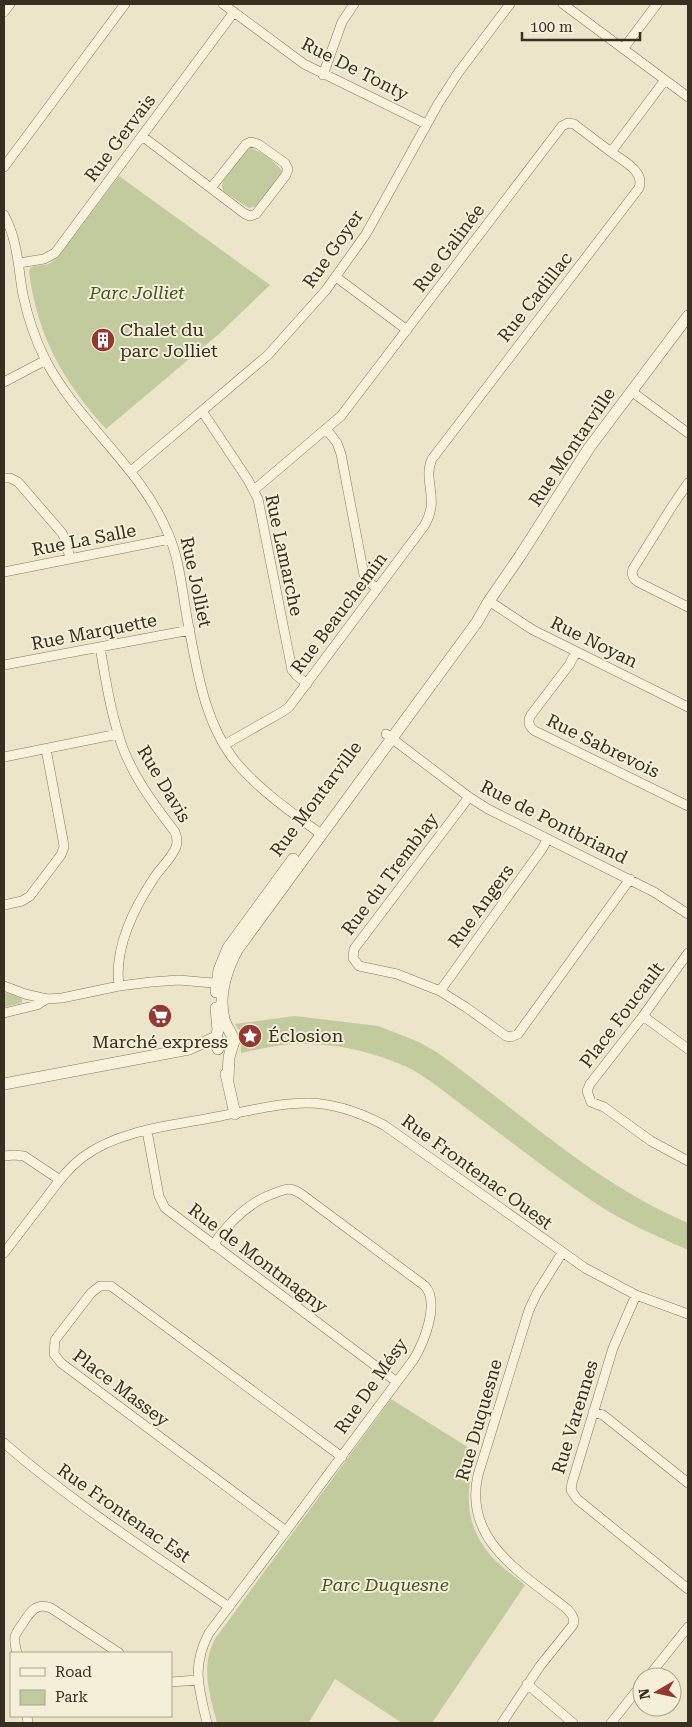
<svg xmlns="http://www.w3.org/2000/svg" width="692" height="1727" font-family="'Roboto Serif',serif">
  <style>
    .green { fill: #c2cb9d }
    .lines { fill: none; stroke-linecap: round; stroke-linejoin: round }
    .minor-casing { stroke: #88785e; stroke-width: 10 }
    .tertiary-casing { stroke: #88785e; stroke-width: 12 }
    .minor { stroke: #f8f2dc; stroke-width: 9 }
    .tertiary { stroke: #f8f2dc; stroke-width: 11 }
    .labels { text-anchor: middle; stroke-width: 4; stroke-linejoin: round; paint-order: stroke }
    .street-label { font-size: 18px; fill: #392f21; stroke: #f4efd8 }
    .park-label { font-size: 18px; font-style: italic; fill: #465529; stroke: #f4efd8 }
    .poi-label { font-size: 18px; fill: #392f21; stroke: #f4efd8; text-anchor: start }
  </style>
  <rect width="100%" height="100%" fill="#ede5c9"/>
  <!-- green -->
  <path class="green" d="M249,148c11,2 27,14 33,23l-1,3 -24,32 -8,2 -26,-17 -1,-5 1,-5 23,-31z
    M119,176l151,109 -50,48 -114,96c-43,-48 -69,-93 -77,-158l2,-4 18,-3 9,-7z
    M4,992l17,6 1,2v3l-18,4z
    M295,1016l83,10 41,16 19,11c81,58 157,131 250,170v27c-36,-16 -71,-31 -103,-54 -41,-28 -80,-59 -119,-88 -16,-12 -42,-33 -59,-41 -33,-15 -71,-24 -107,-23 -20,0 -40,5 -59,9v-19l-6,-10z
    M391,1399l86,54c-13,40 -13,75 18,107 9,9 20,17 30,25l-93,138h-30l-67,-44 -26,43 2,1h-94c-7,-28 -17,-56 -2,-84z"/>
  <g class="lines">
    <!-- minor casing -->
    <g class="minor-casing">
      <path id="minor" d="M223,4l81,60 122,60
        M563,4l125,93
        M4,12l6,-8
        M623,49l34,-45
        M323,75l19,-53 12,-18
        M142,136l103,78 5,2 6,-2 30,-39 2,-6 -3,-6 -27,-19 -7,-2 -5,2 -35,44
        M4,167l121,-163
        M4,215c14,25 14,53 19,80 5,23 12,44 22,64 33,64 94,106 122,172 13,28 15,61 21,92 9,46 16,99 47,138 23,28 56,51 86,73
        M19,263l25,-4 11,-6 179,-241
        M336,277l71,53
        M4,382l42,-22
        M631,391l57,42
        M202,411l46,69 10,19 34,171 4,5 11,9
        M327,430l10,13 4,11 23,121 2,4 11,10
        M131,471l137,-116 58,-65 40,-56 72,-130 20,-31 52,-69
        M4,478h6l8,4 44,51 4,8 4,18
        M688,483l-17,25 -38,61c-2,5 0,10 5,13l50,25
        M254,490l87,-74 221,-290 6,-3 6,1 37,28 54,-72
        M4,572l166,-33
        M489,601l44,29 155,77
        M100,647c5,29 9,58 18,86 10,37 34,69 57,99 2,5 3,9 1,15 -4,11 -16,21 -22,31 -20,30 -40,71 -35,108
        M576,652l-7,13 -38,50c-4,6 -2,12 4,16l153,75
        M4,665l186,-35
        M386,734l83,63 19,12 166,83 34,22
        M224,745l58,-33 7,-5 135,-181c17,-27 -2,-45 8,-67l207,-271c6,-17 -16,-27 -28,-36
        M4,757l114,-23
        M469,797l-115,152 -1,9 6,8 38,8 43,17 27,17 39,28 5,1 7,-3 112,-155
        M4,905l18,-4 8,-5 31,-41 3,-8 -1,-7 -17,-91
        M688,953l-45,63 -53,68 -3,7 4,11 13,5 47,34 37,20
        M4,986l21,8 22,5 15,-1 57,-12 32,-4 28,-2 45,4
        M440,991l102,-142 5,-9
        M4,1013l33,-8 10,-6
        M643,1016l45,33
        M147,1131l12,65 6,12 232,174
        M4,1156l10,-1 10,1 36,24
        M4,1253c13,-17 26,-34 39,-51 12,-16 24,-33 40,-45 37,-28 94,-32 138,-41 28,-5 57,-13 86,-13 26,0 54,10 77,22l201,143 51,27 52,19
        M636,1295l-23,53 -41,135 -1,7 6,9 111,90
        M593,1412l10,3 85,68
        M4,1443c70,61 149,111 225,164
        M286,1531l-225,-168 -7,-9 1,-14 36,-47 9,-7h11l231,171
        M17,1653c-1,-5 -3,-10 -2,-16 1,-5 5,-10 8,-14 7,-11 13,-21 28,-15l68,45
        M648,1677l40,-50
        M171,1682l26,-2
        M527,1684l46,39
        M27,1716l1,7
        M207,1723c-8,-35 -16,-56 2,-90l77,-102 128,-172c10,-17 26,-56 11,-73l-121,-90c-4,-3 -8,-6 -14,-7 -5,0 -10,2 -15,4 -27,9 -46,29 -62,52
        M502,1723l38,-57 33,-41c2,-7 -1,-11 -6,-16 -45,-36 -104,-68 -89,-134l51,-165 8,-17 25,-40
        M611,1723l31,-39"/>
    </g>
    <!-- tertiary casing -->
    <g class="tertiary-casing">
      <path id="tertiary" d="M216,992l3,-22 9,-22 65,-89
        M216,1008l2,22 -3,12 3,7
        M226,1074l9,40
        M228,1079l1,-22 5,-16c-2,-8 -8,-14 -10,-22 -6,-24 2,-48 13,-69l240,-328 12,-21 31,-45 69,-108 99,-132
        M4,1084l185,-35 27,-12"/>
    </g>
    <!-- minor -->
    <use href="#minor" class="minor"/>
    <!-- tertiary -->
    <use href="#tertiary" class="tertiary"/>
  </g>
  <!-- icons -->
  <defs>
    <g id="building-disc" transform="scale(1.25)"><circle r="9.5" fill="#943831" stroke="#f4efd8"/><path d="M-4-6H4V6H1V3H-1V6H-4ZM-2.5-4.3h1.7v1.8h-1.7ZM.8-4.3h1.7v1.8H.8ZM-2.5-1h1.7V.8h-1.7ZM.8-1h1.7V.8H.8Z" fill="#fff"/></g>
    <g id="supermarket-disc" transform="scale(1.25)"><circle r="9.5" fill="#943831" stroke="#f4efd8"/><path d="M-6-5.5h2.5l.6 2H6L4.5 2H-2.5L-4.4-4H-6ZM-1.5 3.2a1.3 1.3 0 1 0 .1 0ZM3 3.2a1.3 1.3 0 1 0 .1 0Z" fill="#fff"/></g>
    <g id="sight-disc" transform="scale(1.25)"><circle r="9.5" fill="#943831" stroke="#f4efd8"/><path d="M0-6L1.8-2.2L6-1.7L2.9 1.2L3.7 5.4L0 3.3L-3.7 5.4L-2.9 1.2L-6-1.7L-1.8-2.2Z" fill="#fff"/></g>
  </defs>
  <g fill-rule="evenodd">
    <use href="#building-disc" x="103" y="340"/>
    <use href="#supermarket-disc" x="160" y="1016"/>
    <use href="#sight-disc" x="250" y="1036"/>
  </g>
  <g class="labels">
    <!-- street labels -->
    <g class="street-label">
      <text transform="translate(355 69) rotate(27)" y="6">Rue De Tonty</text>
      <text transform="translate(120 138) rotate(-53)" y="6">Rue Gervais</text>
      <text transform="translate(449 248) rotate(-53)" y="6">Rue Galinée</text>
      <text transform="translate(333 249) rotate(-55)" y="6">Rue Goyer</text>
      <text transform="translate(535 297) rotate(-52)" y="6">Rue Cadillac</text>
      <text transform="translate(572 447) rotate(-56)" y="6">Rue Montarville</text>
      <text transform="translate(84 540) rotate(-11)" y="6">Rue La Salle</text>
      <text transform="translate(284 555) rotate(78)" y="6">Rue Lamarche</text>
      <text transform="translate(196 582) rotate(78)" y="6">Rue Jolliet</text>
      <text transform="translate(339 613) rotate(-53)" y="6">Rue Beauchemin</text>
      <text transform="translate(94 632) rotate(-11)" y="6">Rue Marquette</text>
      <text transform="translate(594 642) rotate(26)" y="6">Rue Noyan</text>
      <text transform="translate(603 746) rotate(26)" y="6">Rue Sabrevois</text>
      <text transform="translate(164 784) rotate(59)" y="6">Rue Davis</text>
      <text transform="translate(316 799) rotate(-53)" y="6">Rue Montarville</text>
      <text transform="translate(554 822) rotate(27)" y="6">Rue de Pontbriand</text>
      <text transform="translate(390 874) rotate(-53)" y="6">Rue du Tremblay</text>
      <text transform="translate(481 906) rotate(-54)" y="6">Rue Angers</text>
      <text transform="translate(622 1015) rotate(-53)" y="6">Place Foucault</text>
      <text transform="translate(477 1172) rotate(36)" y="6">Rue Frontenac Ouest</text>
      <text transform="translate(258 1258) rotate(37)" y="6">Rue de Montmagny</text>
      <text transform="translate(371 1386) rotate(-55)" y="6">Rue De Mésy</text>
      <text transform="translate(121 1388) rotate(37)" y="6">Place Massey</text>
      <text transform="translate(575 1417) rotate(-73)" y="6">Rue Varennes</text>
      <text transform="translate(479 1420) rotate(-74)" y="6">Rue Duquesne</text>
      <text transform="translate(124 1513) rotate(35)" y="6">Rue Frontenac Est</text>
    </g>
    <!-- park labels -->
    <g class="park-label">
      <text x="137" y="299">Parc Jolliet</text>
      <text x="385" y="1591">Parc Duquesne</text>
    </g>
    <!-- poi labels -->
    <g class="poi-label">
      <text x="120" y="336">Chalet du<tspan x="120" dy="21">parc Jolliet</tspan></text>
      <text x="268" y="1042">Éclosion</text>
      <text x="160" y="1048" text-anchor="middle">Marché express</text>
    </g>
  </g>
  <!-- border -->
  <rect width="692" height="1727" fill="none" stroke="#392f21" stroke-width="10"/>
  <!-- legend -->
  <rect x="10" y="1652" width="162" height="65" fill="#f4efd8" stroke="#a9a28f"/>
  <rect x="20" y="1668" width="25" height="8" fill="#f8f2dc" stroke="#a9a28f"/>
  <text x="55" y="1677" font-size="15" fill="#392f21">Road</text>
  <rect x="20" y="1690" width="25" height="15" fill="#c2cb9d" stroke="#a9a28f"/>
  <text x="55" y="1702" font-size="15" fill="#392f21">Park</text>
  <!-- north arrow -->
  <g transform="translate(657 1692) rotate(261)"><circle r="24" fill="#f4efd8" stroke="#a9a28f"/>
  <path d="M0-4L9 19L0 12L-9 19Z" fill="#943831"/>
  <text y="-8" font-size="14" font-weight="bold" text-anchor="middle" fill="#392f21">N</text>
  </g>
  <!-- scale -->
  <path d="M522 32v8h118v-8" fill="none" stroke="#392f21" stroke-width="2.5"/>
  <text x="530" y="32" font-size="15" fill="#392f21" stroke="#f4efd8" stroke-width="4" paint-order="stroke">100 m</text>
</svg>
